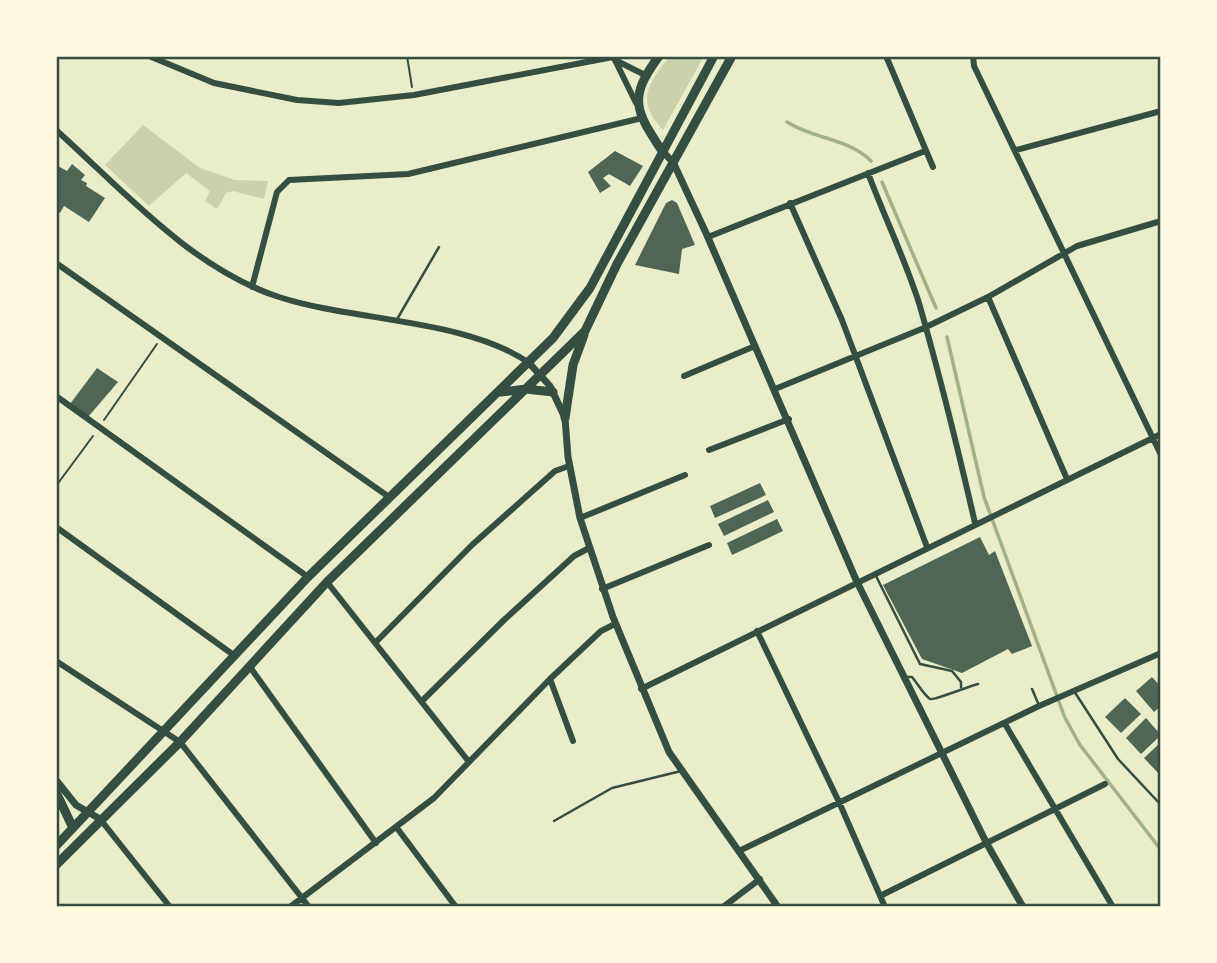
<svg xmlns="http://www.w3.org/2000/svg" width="1217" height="963" font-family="'Libre Baskerville',serif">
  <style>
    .green { fill: #cad2ad }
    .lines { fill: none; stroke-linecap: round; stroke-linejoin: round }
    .stream { stroke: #a3b18a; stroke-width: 3.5 }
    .building { fill: #4f6655 }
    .path { stroke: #344e41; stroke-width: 2 }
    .service { stroke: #344e41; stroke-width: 2.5 }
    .minor { stroke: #344e41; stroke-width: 6 }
    .tertiary { stroke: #344e41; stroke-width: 7 }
    .secondary { stroke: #344e41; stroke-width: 9 }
    .neatline { fill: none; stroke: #344e41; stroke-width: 2.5 }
  </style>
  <rect width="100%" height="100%" fill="#e9edc9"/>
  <!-- green -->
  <path class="green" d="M670,56h34l-41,74c-28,-30 -15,-46 7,-74z
    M143,125l57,43 35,12 33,1 -4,18 -31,-8 -7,2 -9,16 -12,-8 5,-10 -24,-18 -37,33 -44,-41z"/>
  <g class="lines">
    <!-- stream -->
    <path class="stream" d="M787,122c26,17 61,16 84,39
      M882,182l54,126
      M947,337l37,160 81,221 15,27 81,105"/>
  </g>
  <!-- building -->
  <path class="building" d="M615,151l28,15 -13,20 -21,-12 -6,4 8,8 -11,7 -12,-21z
    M72,164l13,11 -4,5 6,3 -1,3 19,12 -16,24 -25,-16 -4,7 -4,-3v-45l11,6z
    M672,200l5,3 18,42 -13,4 -3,25 -44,-9 31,-62z
    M97,368l21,14 -30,35 -18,-13z
    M760,483l6,12 -51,23 -5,-12z
    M768,500l6,12 -50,24 -6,-12z
    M777,519l6,12 -51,24 -5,-12z
    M980,537l9,18 6,-4 37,95 -20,8 -4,-5 -46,24 -40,-14 -39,-74z
    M1152,677l9,10v19l-7,6 -18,-21z
    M1125,698l16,16 -20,19 -16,-16z
    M1146,718l15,17 -20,19 -15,-16z
    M1161,742v31l-2,1 -15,-16z"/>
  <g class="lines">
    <!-- path -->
    <path class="path" d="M407,56l5,31
      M104,420l53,-76
      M56,486l37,-50"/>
    <!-- service -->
    <path class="service" d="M396,321l43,-74
      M876,576l44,88 32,7 9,11v5
      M906,677h6c5,6 12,18 18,22 3,2 39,-13 48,-15
      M1032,689l6,14
      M1074,691l44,68 43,46
      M554,821l58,-33 69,-17"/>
    <!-- minor -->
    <path class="minor" d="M149,56l65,27 83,17 42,3 75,-8 199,-38
      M613,56l23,47
      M886,56l47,111
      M973,56l1,10 187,389
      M617,61l28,14
      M56,130c66,59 136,139 223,167 73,24 188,22 250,66
      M1016,150l145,-39
      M868,173c16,43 37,86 51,130 21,73 39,146 56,220
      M790,203l52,117 85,227
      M708,237l217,-86
      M56,263l333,234
      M252,287l25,-95 12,-12 119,-6 234,-56
      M988,297l79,182
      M684,376l71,-30
      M775,389l149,-61 64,-31 89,-51 84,-25
      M56,396l252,181
      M709,450l80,-31
      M580,518l105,-43
      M56,527l179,129
      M327,582l142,180
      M602,589l107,-44
      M757,631l82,171 46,105
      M375,643l97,-98 83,-74 14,-5
      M56,661l124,81 129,165
      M250,667l126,176
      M550,679l23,62
      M641,689l520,-255
      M422,701l82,-81 70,-64 15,-8
      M1005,724l108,183
      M100,819l70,88
      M397,828l59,79
      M739,851l300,-145 122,-53
      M880,896l225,-112
      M290,907l144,-109 116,-119 51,-48 14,-7
      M723,907l37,-28"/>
    <!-- tertiary -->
    <path class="tertiary" d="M662,151l11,11 33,71 151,349 130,262 36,63
      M529,363l21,23 15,32 3,39 12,61 33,99 56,135 109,155
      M56,780l20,25 24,14"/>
    <!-- secondary -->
    <path class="secondary" d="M659,56c-31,42 -24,54 3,95
      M501,392l25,-3 27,3
      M565,418l8,-53 11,-30
      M56,792l17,36
      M56,846l252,-269 245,-239 37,-50 124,-232
      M56,865l124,-123 147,-160 258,-251 32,-67 115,-208"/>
  </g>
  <!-- border -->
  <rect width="1217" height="963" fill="none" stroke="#fefae0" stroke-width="116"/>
  <rect x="58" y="58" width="1101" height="847" class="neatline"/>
</svg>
